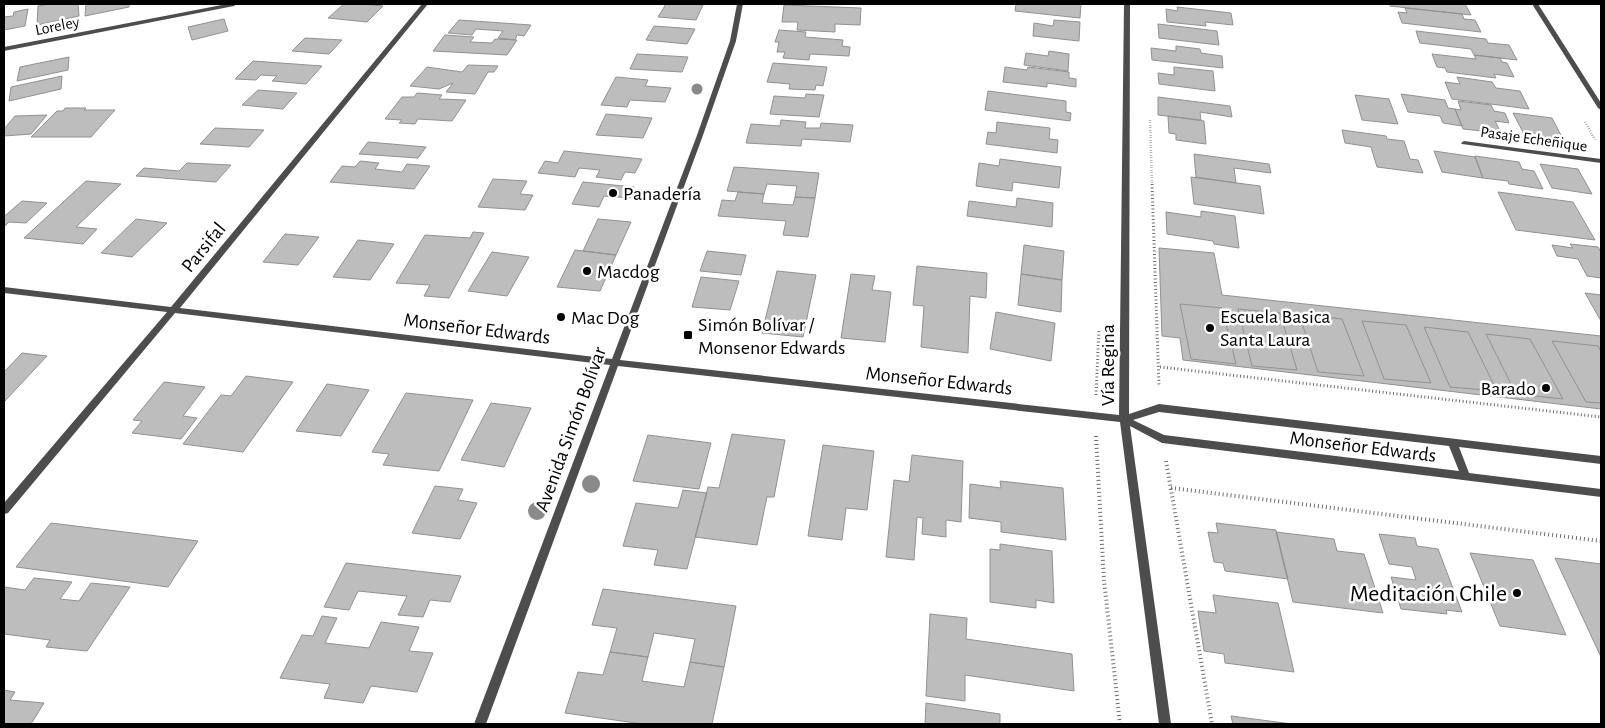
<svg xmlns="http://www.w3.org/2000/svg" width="1605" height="728" font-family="'Alegreya Sans',sans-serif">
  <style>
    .building { fill: #bdbdbd; stroke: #919191 }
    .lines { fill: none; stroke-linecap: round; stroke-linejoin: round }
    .path-far2 { stroke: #6f6f6f; stroke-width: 2.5; stroke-dasharray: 0.5 2; stroke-linecap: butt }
    .path-far1 { stroke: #6f6f6f; stroke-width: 3; stroke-dasharray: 1 2.5; stroke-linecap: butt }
    .path { stroke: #6f6f6f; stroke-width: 4; stroke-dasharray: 1 3; stroke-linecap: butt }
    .minor { fill: #4d4d4d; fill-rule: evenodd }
    .tree { fill: #8a8a8a }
    .poi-dot { fill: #000; stroke: #fff; stroke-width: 2 }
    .labels { text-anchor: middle; stroke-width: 5; stroke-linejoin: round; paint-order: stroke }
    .far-street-label { font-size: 16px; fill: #000; stroke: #fff }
    .poi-label { font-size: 20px; fill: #000; stroke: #fff; text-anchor: start }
    .street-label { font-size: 20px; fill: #000; stroke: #fff }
    .near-poi-label { font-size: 24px; fill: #000; stroke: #fff; text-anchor: end }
  </style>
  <rect width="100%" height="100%" fill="#fff"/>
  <!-- building -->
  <path class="building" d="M50,4h28l1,12 -42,9 1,-19z
    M86,4h43v3l-44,9z
    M344,4h17l22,2 -16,16 -39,-4z
    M666,4h22l15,1 -7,15 -38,-3z
    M1016,4h65l-1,14 -65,-7z
    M1390,4h75l6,11 -81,-9z
    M784,5l77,3 -1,17 -25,-1v8l-38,-2 1,-8h-16z
    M1177,7l54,6 2,12 -28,-3 1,4 -39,-4 -1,-13 12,2z
    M1405,8l57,6 2,5 11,1 6,12 -79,-9 -4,-11 9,1z
    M28,9l-3,17 -21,4v-13l9,-1 1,-4z
    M224,19l4,12 -36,9 -4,-13z
    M459,20l72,5 -7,11 -7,-1 -2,5 -17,-2 5,-7 -27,-2 -4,6 -24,-2z
    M1054,20l26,2 -1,19 -46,-5 1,-13 19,3z
    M1158,24l59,7 2,14 -60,-7z
    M654,26l41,3 -8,15 -41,-4z
    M779,30l27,2 -1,5 38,3 -1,6 8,1 -1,9 -39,-2 -1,6 -26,-2 2,-6h-8l2,-10h-4z
    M1416,31l70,8 2,4 21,2 8,15 -43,-5 -3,-6 -51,-6z
    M445,35l29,2 -4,5 22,1 3,-4 22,1 -10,15 -74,-4z
    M305,38l37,2 -13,14 -37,-3z
    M1176,46l24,3 1,4 21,3 1,12 -71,-8 -1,-12 25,3z
    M1049,51l20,3 -1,17 -44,-6 2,-12 22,3z
    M637,54l51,3 -6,15 -52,-3z
    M1432,54l44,5 -2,-4 26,3 2,4 5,1 7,14 -20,-3 2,4 -49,-6 -2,-4 -8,-1z
    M69,57l-1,13 -51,11 3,-14z
    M253,61l69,5 -16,18 -34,-3 5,-5 -16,-1 -5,5 -21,-1z
    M773,63l54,4 -4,19 -7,-1 -1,5 -26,-1 1,-5 -23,-2z
    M468,65l30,1 -4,6h-6l-13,22 -29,-2 7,-9 -14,6 -29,-3 17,-19 35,5z
    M1005,67l22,3 1,-3 41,5v6l7,1v8l-29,-4v4l-44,-5z
    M1174,67l39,4 2,20 -56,-7 -1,-11 16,2z
    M62,76l-1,13 -52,12 2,-14z
    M616,77l32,3 -3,6 26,2 -6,14 -35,-2 -3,7 -26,-2z
    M1457,77l35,5 4,6 24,3 9,18 -77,-10 -7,-17 15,2z
    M258,90l39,3 -14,16 -41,-4z
    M988,91l78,10v11l5,1 -1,8 -85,-11z
    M417,93l25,2 -3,4 27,1 -14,21 -34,-2 -3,5 -16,-1 3,-3 -17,-1 17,-22h12z
    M806,94l18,1 -5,22 -49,-3 4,-18 31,2z
    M1401,94l44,6 3,8 7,1 7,17 -19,-3 -3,-7 -32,-4z
    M1355,95l34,4 9,25 -36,-4z
    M1158,97l72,9 2,11 -32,-5 1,8 -43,-5z
    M1458,101l33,4 3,6 11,2 4,10 -14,-2 6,12 -38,-4 -8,-20 6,1z
    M65,108h21l-2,2h31l-24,27h-60l26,-26h6z
    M1513,113l39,5 11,21 -39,-5z
    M606,114l46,4 -9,20 -47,-3z
    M47,115l-16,19 -27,2v-7l11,-13z
    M1168,116l36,5 2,23 -30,-4v-6l-7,-1z
    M781,120l25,2 -1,6h15l1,-5 32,2 -3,17 -48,-3 -1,7 -55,-3 5,-19 29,2z
    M997,122l53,6 -1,11 9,1 -1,13 -71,-9 2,-12 8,1z
    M215,128l49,2 -15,17 -49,-3z
    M1342,130l44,6 1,3 17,2 6,18 8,1 5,13 -46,-6 -6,-20 -26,-4z
    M368,142l58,5 -8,11 -59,-4z
    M564,151l78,8 -7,14 -10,-1 -4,8 -25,-3 4,-7 -21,-2 -4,9 -37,-4 7,-12 13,2z
    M1434,151l41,6 8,21 -41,-6z
    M1194,154l75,10 2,9 -37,-5 2,15 -40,-6z
    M1475,156l44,6 3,7 12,2 9,18 -34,-5 -1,-3 -25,-3z
    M1000,159l61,8 -2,21 -46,-6 -1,9 -36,-5 3,-23 20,3z
    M360,161l19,2 -4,6 27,3 5,-8 23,2 -16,23 -84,-7 12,-16 13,1z
    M187,163l44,2 -15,17 -80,-6 8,-8 35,3z
    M1540,164l38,5 14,25 -40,-6z
    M734,167l85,6 -4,25 -20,-1 2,-11 -30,-2 -3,10 -37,-3z
    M1191,177l69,9 4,28 -70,-10z
    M493,179l34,2 -7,13 13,1 -8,15 -47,-3z
    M86,181l35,3 -45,43 21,2 -14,15 -59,-6z
    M583,182l51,5 -4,11 -26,-2 -5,11 -27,-3z
    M738,192l26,2 -2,9 31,2 2,-8 20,1 -7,39 -25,-2 3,-14 -68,-5 4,-16 13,1z
    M1498,192l75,10 22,38 -79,-10z
    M1017,198l36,5 -1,24 -85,-11 2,-15 47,6z
    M22,201l25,2 -21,20 -17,-1 -5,5v-12h2z
    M1201,211l34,5 4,32 -25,-4 -1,-3 -46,-7 -1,-22 35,5z
    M136,219l31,4 -35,34 -31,-4z
    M598,219l33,3 -15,33 -33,-4z
    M473,232l11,1 -35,65 -25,-2 6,-11 -34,-2 29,-48 45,3z
    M285,234l34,3 -21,28 -35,-3z
    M358,240l36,4 -24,36 -37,-3z
    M1570,244l28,3 3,5v26l-14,-2 -9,-17 -21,-3 -5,-11 21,3z
    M1024,245l40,6 -2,29 -41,-6z
    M1159,248l55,5 8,42 379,41v73l-418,-49 -3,-22 -18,-2z
    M575,250l41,5 -16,36 -43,-4z
    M707,251l39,4 -5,20 -41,-4z
    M492,252l37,5 -22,39 -39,-5z
    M917,266l70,7 -1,25 -16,-2 -2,57 -47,-6 3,-41 -11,-1z
    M777,271l39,4 -13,62 -41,-4z
    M851,274l24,2 -3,14 19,2 -6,50 -44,-4z
    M1021,274l41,6 -1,32 -43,-7z
    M701,277l38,4 -9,29 -38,-3z
    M1585,293l16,2v26z
    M1180,304l42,4 14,56 -45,-5z
    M1238,309l42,4 17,57 -45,-4z
    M996,312l59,11 -4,38 -61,-12z
    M1299,314l43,5 22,57 -46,-4z
    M1362,321l44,4 25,58 -47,-4z
    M1424,327l44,5 29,59 -47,-4z
    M1486,334l44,5 33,60 -47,-5z
    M1552,341l46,5 3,6v51l-15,-1z
    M22,353l25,3 -43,46v-30z
    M246,376l47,6 -50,70 -60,-8 38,-49 10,1z
    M164,382l41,5 -22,29 14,2 -16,21 -49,-6 10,-12 -9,-1z
    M327,384l42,6 -28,46 -45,-5z
    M406,393l67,7 -34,71 -56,-6 6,-11 -17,-2z
    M491,403l40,5 -27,59 -43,-7z
    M732,434l53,6 -11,57h-7l-10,48 -62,-8 13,-50 11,1z
    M648,435l63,8 -12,46 -66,-8z
    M823,445l51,6 -7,59 -21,-2 -4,32 -34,-4z
    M912,455l51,6 -2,61 -15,-2v17l-24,-3 1,-16 -6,-1 -3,43 -28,-3 8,-77 15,2z
    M1000,481l63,7 3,52 -65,-8v-10l-32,-4 1,-34 31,4z
    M435,486l28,3 -5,11 19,3 -17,36 -48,-6z
    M683,490l24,3 -20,76 -33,-4 4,-15 -35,-4 13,-43 42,5z
    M51,523l147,18 -30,46 -152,-20z
    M1216,523l60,7 12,49 -63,-8 -2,-8 -9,-1 -6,-30 10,1z
    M1276,532l58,7 3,12 27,3 19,59 -90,-11z
    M1379,534l36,4 2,8 21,3 24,63 -16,-2 1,4 -46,-5 -10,-32 25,3 -4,-13 -23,-3z
    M1000,544l52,7 2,52 -18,-3v8l-46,-6v-53l10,1z
    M1470,553l63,7 33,75 -66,-9z
    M1555,558l46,6v93z
    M346,563l115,13 -11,26 -20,-2 -7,17 -25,-2 9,-19 -49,-5 -9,19 -25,-3z
    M34,578l38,4 -12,17 19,2 12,-18 39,4 -43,64 -41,-4 4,-7 -46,-6v-47l21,3z
    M603,589l133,17 -12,61 -34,-5 5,-23 -41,-6 -6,24 -38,-5 7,-24 -25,-3z
    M1213,595l65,8 16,69 -69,-9 -1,-9 -20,-3 -6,-40 18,2z
    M930,614l37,4 -1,21 106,15 2,37 -109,-16v26l-39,-5z
    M322,616l15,2 -12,25 44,5 12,-26 38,5 -10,24 24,2 -16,39 -46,-6 -8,17 -39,-5 6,-14 -50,-6 22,-43 11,1z
    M610,652l38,5 -6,24 42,6 6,-25 34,5 -12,57h-69l-78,-11 13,-41 25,3z
    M4,690l11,2 -5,8 34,3 -13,21h-27z
    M926,703l74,11v10h-75z
    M1231,716l61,8h-59z"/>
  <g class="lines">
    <!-- path-far2 -->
    <path class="path-far2" d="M1150,120l2,65
      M1585,122l11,19"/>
    <!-- path-far1 -->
    <path class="path-far1" d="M1152,184l7,202
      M1160,367l441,50
      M1096,395l3,-66"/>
    <!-- path -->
    <path class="path" d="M1096,436l8,144 16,144
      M1166,461l46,263
      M1171,488l430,53"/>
    <!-- minor -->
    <path class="minor" d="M227,4h10l-3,2 -230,45v-4z
      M422,4h6l-248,304 432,51 84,-221 34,-97 7,-37h6l-7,37 -34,97 -82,222 499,55 5,-411h6l-1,410 30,-10 442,52v8l-142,-17 10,26 132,16v8l-439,-54 -32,-17 41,298h-12l-39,-302 -502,-56 -132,358h-12l136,-359 -435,-52 -167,200 -4,1v-11l163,-191 -163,-19v-6l167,20zM1159,412l290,34 10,25 -295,-36 -31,-15z
      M1532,4h6l63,99v7l-3,-2z
      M1464,141l137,18v4l-139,-19 -1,-1z"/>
  </g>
  <!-- trees -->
  <g class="tree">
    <circle cx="697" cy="89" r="5.5"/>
    <circle cx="591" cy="484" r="9"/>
    <circle cx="537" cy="511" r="9"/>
  </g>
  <!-- markers -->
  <g class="poi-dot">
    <circle cx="613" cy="193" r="5"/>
    <circle cx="587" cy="271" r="5"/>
    <circle cx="561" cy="317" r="5"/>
    <circle cx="1210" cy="328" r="5"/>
    <rect x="683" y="330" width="10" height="10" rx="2.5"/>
    <circle cx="1546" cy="388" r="5"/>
    <circle cx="1517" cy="593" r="5"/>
  </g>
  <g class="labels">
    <!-- far-street labels -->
    <g class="far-street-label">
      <text transform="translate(57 25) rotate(-11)" y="6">Loreley</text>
      <text transform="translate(1534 138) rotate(8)" y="6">Pasaje Echeñique</text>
    </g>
    <!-- poi labels -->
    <g class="poi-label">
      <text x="623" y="200">Panadería</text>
      <text x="597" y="278">Macdog</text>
      <text x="1220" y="323">Escuela Basica<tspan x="1220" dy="23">Santa Laura</tspan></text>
      <text x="571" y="324">Mac Dog</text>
      <text x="698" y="331">Simón Bolívar /<tspan x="698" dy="23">Monsenor Edwards</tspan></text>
      <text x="1536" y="395" text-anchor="end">Barado</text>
    </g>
    <!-- street labels -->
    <g class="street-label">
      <text transform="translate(203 247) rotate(-51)" y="7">Parsifal</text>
      <text transform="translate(477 328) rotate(7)" y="7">Monseñor Edwards</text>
      <text transform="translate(1107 365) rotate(-90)" y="7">Vía Regina</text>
      <text transform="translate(939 380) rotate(6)" y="7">Monseñor Edwards</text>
      <text transform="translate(570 429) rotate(-70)" y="7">Avenida Simón Bolívar</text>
      <text transform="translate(1363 446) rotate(7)" y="7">Monseñor Edwards</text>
    </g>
    <!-- near-poi labels -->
    <g class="near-poi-label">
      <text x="1507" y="601">Meditación Chile</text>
    </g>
  </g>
  <!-- border -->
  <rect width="1605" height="728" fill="none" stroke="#000000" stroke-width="10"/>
</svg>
